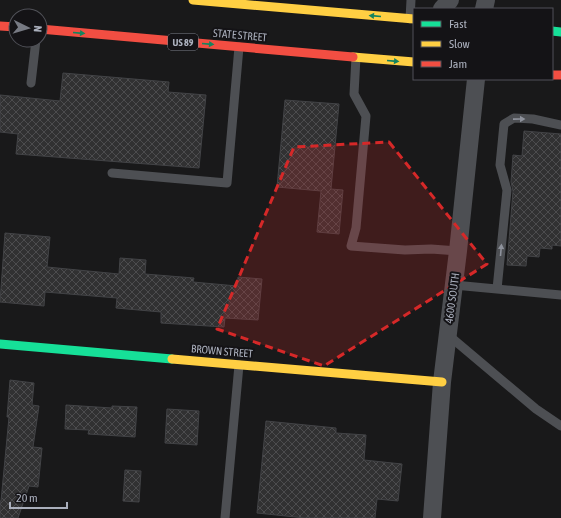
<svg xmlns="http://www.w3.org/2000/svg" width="561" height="518" font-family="'Asap Condensed',sans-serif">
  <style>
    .building { fill: url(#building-cross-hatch); stroke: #424346 }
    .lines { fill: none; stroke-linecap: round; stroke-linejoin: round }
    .lane { stroke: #4d4f53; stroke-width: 9 }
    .street { stroke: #4d4f53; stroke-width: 18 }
    .fast { stroke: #16e098; stroke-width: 9 }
    .slow { stroke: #ffcf43; stroke-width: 9 }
    .jam { stroke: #f24e42; stroke-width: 9 }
    .oneway { fill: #15845e }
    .oneway2 { fill: #8e929c }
    .marked { fill: #d62828; fill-opacity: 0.2; stroke: #d62828; stroke-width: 3; stroke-dasharray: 8 5; stroke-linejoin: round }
    .labels { text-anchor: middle; stroke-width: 4; stroke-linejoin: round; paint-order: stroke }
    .shield { fill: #141316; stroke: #7d808a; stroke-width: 1 }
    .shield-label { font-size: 10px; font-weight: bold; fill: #aaafbc }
    .street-label { font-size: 11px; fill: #aaafbc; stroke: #141316 }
  </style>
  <defs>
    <pattern id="building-cross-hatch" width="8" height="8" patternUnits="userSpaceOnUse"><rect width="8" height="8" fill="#313132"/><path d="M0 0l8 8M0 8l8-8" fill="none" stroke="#4c4c4e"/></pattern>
  </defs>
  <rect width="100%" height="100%" fill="#19191a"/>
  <!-- building -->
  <path class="building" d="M63,73l106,9 -1,10 38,3 -7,73 -183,-14 2,-20 -18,-2v-37l60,6z
    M285,100l54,4 -8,85 12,1 -4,44 -22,-2 4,-41 -44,-4z
    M524,131l37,3v112l-9,-1v4l-12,-1 -1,9 -12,-1 -1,10 -19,-1 6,-74 -2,-9 2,-27 9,1z
    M5,233l45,4 -3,30 72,7 1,-16 26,2 -1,14 49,4 -1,4 44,4 1,-9 24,2 -4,41 -33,-2 -1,9 -63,-4v-11l-45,-4 1,-10 -72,-6 -1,14 -44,-4z
    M10,380l24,3 -2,22 7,1 -6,41 9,1 -4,39 -9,-1 -11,32h-18v-17h1l8,-84h-2z
    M66,405l46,3v-2l25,1 -2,30 -47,-3 1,-4 -24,-1z
    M167,409l32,2 -2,34 -32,-2z
    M266,421l70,7v5l30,2 -2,25 38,4 -4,37 -21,-2 -2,19h-70l-48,-5z
    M125,470l16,1 -2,31 -16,-1z"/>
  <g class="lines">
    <!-- lane -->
    <path class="lane" d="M410,19l1,-19
      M356,57l-2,37 12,22 -10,112 -5,18 54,4 26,-1 27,2
      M31,83l5,-43
      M112,173l115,10 12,-136
      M454,285l107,10
      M497,289l10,-99 -7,-25 4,-41 10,-6 19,1 28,6
      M447,334l89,75 25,17
      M225,518l14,-153"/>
    <!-- street -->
    <path class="street" d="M442,9l8,-9
      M484,9l2,-9
      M432,518l10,-136 16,-131 18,-172"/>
    <!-- fast -->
    <path class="fast" d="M552,31l9,1
      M0,344l172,15"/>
    <!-- slow -->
    <path class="slow" d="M193,0l221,19
      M353,57l61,5
      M172,359l270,23"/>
    <!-- jam -->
    <path class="jam" d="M0,26l16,1
      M40,29l313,28
      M552,75h9"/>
  </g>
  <!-- one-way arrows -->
  <defs><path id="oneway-solid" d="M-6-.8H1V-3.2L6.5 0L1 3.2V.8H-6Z"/></defs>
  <g class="oneway">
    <use href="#oneway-solid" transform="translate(375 16) rotate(-175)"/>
    <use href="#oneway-solid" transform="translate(79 33) rotate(5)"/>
    <use href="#oneway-solid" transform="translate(208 44) rotate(5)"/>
    <use href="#oneway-solid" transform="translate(393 61) rotate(5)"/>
  </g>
  <g class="oneway2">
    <use href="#oneway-solid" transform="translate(519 119) rotate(-1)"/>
    <use href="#oneway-solid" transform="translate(501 250) rotate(-85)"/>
  </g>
  <!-- marked area -->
  <path class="marked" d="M389,142l98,122 -163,102 -107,-37 77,-182z"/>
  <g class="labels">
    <!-- shield labels -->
    <rect class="shield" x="168" y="34" width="30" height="16" rx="3"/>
    <g class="shield-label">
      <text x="183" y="46">US 89</text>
    </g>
    <!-- street labels -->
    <g class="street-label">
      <text transform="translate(240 35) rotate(5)" y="4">STATE STREET</text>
      <text transform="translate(452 298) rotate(-82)" y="4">4600 SOUTH</text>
      <text transform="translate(222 351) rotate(5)" y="4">BROWN STREET</text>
    </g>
  </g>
  <!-- legend -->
  <rect x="413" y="8" width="140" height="72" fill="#141316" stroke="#505158"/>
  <rect x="421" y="21" width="20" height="6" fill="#16e098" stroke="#505158"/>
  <text x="449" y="28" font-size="12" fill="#aaafbc">Fast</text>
  <rect x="421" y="41" width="20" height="6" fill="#ffcf43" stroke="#505158"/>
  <text x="449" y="48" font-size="12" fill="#aaafbc">Slow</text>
  <rect x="421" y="61" width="20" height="6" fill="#f24e42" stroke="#505158"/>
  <text x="449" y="68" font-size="12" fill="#aaafbc">Jam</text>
  <!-- north arrow -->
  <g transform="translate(28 28) rotate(95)"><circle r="19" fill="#141316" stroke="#505158"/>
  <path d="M0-3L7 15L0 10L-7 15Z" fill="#777a83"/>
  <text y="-6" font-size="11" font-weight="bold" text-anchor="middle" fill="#aaafbc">N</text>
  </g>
  <!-- scale -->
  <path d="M10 502v6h57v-6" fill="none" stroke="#aaafbc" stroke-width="2"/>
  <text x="16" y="502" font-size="12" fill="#aaafbc" stroke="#141316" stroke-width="3" paint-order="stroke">20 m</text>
</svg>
